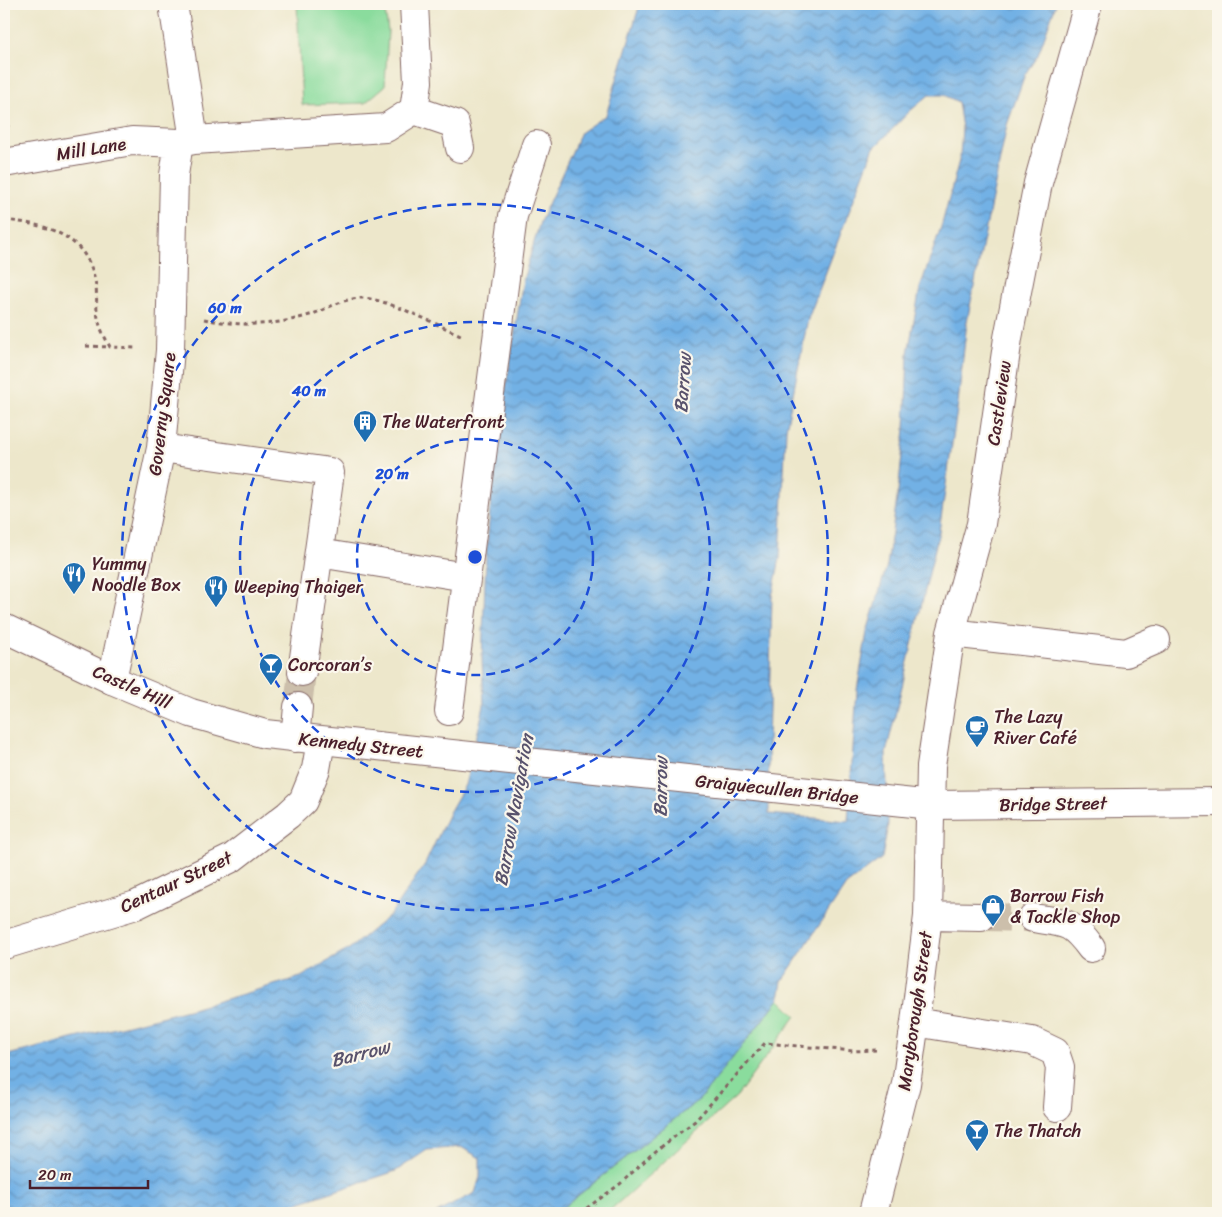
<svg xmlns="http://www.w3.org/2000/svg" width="1222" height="1217" font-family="Sriracha,sans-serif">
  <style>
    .green { fill: #8adc9d; stroke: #6a7e64 }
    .water { fill: url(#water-waves); stroke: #5e6888; fill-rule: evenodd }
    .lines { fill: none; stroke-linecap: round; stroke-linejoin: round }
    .minor-tunnel { stroke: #ccbfab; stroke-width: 28; stroke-dasharray: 28 14; stroke-linecap: butt }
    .minor-casing { stroke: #836563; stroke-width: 30 }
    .major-casing { stroke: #836563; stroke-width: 30 }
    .path { stroke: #836563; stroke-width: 3; stroke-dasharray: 4 4; stroke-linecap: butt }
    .minor { stroke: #fff; stroke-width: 28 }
    .major { stroke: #fff; stroke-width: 28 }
    .ring { fill: none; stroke: #1d4ed8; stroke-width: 2.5; stroke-dasharray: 9 6 }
    .labels { text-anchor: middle; stroke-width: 4.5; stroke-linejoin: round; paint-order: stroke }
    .street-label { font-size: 18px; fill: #4a1f2b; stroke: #fbf7ec }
    .poi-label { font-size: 18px; fill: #4a1f2b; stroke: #fbf7ec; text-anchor: start }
    .water-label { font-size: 19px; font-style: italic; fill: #58526c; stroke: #fbf7ec }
    .centre { fill: #1d4ed8; stroke: #fbf7ec; stroke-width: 2.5 }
    .ring-label { font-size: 15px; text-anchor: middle; font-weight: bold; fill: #1d4ed8; stroke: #fbf7ec; stroke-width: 4.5; stroke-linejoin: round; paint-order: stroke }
  </style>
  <defs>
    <pattern id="water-waves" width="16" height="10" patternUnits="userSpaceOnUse" patternTransform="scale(1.25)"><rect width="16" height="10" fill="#72b1e5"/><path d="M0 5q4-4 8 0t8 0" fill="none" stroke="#608fba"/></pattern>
  </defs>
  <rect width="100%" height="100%" fill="#fbf7ec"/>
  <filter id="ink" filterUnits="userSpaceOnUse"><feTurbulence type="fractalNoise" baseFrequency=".02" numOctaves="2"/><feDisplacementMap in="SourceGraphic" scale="10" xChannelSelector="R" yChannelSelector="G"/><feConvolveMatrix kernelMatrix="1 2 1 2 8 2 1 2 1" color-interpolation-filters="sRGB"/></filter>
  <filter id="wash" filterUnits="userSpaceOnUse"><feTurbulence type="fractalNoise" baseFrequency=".0096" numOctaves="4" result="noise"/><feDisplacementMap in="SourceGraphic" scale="20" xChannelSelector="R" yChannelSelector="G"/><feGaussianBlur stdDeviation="1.12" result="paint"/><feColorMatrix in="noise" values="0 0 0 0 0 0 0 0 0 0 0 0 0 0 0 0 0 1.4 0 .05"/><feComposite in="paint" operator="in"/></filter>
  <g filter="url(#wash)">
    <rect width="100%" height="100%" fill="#ede7cb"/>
    <!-- green -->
    <path class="green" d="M297,4h87l4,27 -3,55 -20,17 -63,2z
      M779,999l17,17 -59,80 -130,117h-51l145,-115z"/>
    <!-- water -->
    <path class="water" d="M640,4h416l-18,51 -13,19 -18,51 -40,196 -9,82 -19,129 -53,221 2,71 -6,34 -36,27 -64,96 -3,18 -78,99 -145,115h-120l39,-20 5,-16v-19l-19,-11 -34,3 -31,21 -98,32 -49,7 -9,3h-236v-157l188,-47 109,-32 48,-28 41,-34 35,-51 25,-53 15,-26 19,-79 -2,-48 4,-102 9,-100 28,-176 17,-58 41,-90 25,-17zM929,95h15l14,7 4,26 -2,29 -18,67 -22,64 -12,65 -3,76 -7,63 -11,73 -20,67 -10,58 -9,131 -79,-7 -1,-69 4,-148 8,-39 6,-129 22,-110 65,-170 37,-38z"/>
  </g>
  <g filter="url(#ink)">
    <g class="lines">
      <!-- minor-tunnel -->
      <path class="minor-tunnel" d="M298,707l4,-35
        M981,917l52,1"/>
      <!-- minor casing -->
      <g class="minor-casing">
        <path id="minor" d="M173,4l21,136
          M414,110l41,14 5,24
          M4,163l128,-22 47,2 15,-3 192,-12 28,-18 4,-28 -4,-78
          M161,448l169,24 -28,200
          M319,553l147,24
          M951,633l175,20 30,-13
          M112,680l49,-232 9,-98 4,-175 5,-32
          M449,711l64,-495 23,-71
          M295,738l3,-31
          M928,916l53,1
          M1033,918c33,5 38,3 58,30
          M4,945l132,-40 96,-47 56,-43 15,-14 13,-32 5,-28
          M915,1022l117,19 23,11 5,15 -3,40
          M873,1213l33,-129 9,-62 13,-106 3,-150 20,-133 30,-109 27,-186 30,-155 50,-179"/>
      </g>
      <!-- major casing -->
      <g class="major-casing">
        <path id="major" d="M4,628l108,52 79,33 74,21 667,71 286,-3"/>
      </g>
      <!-- path -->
      <path class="path" d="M4,94l4,33
        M4,220c41,4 81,14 91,60 3,14 0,29 4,42 2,9 7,17 11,25l27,1
        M204,319c38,8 72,7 109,-5 15,-6 30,-15 47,-16 24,-1 79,28 103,38
        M86,346l24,1
        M580,1213l40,-29 32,-30 43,-33 70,-78 88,8 23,-1"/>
      <!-- minor -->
      <use href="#minor" class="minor"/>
      <!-- major -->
      <use href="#major" class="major"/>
    </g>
  </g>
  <!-- distance rings -->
  <g class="ring">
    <circle cx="475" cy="557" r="118"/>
    <circle cx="475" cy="557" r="235"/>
    <circle cx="475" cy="557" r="353"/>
  </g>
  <!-- icons -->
  <defs>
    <g id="building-pin" transform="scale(1.25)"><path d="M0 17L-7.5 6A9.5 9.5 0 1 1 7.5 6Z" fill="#1f6fb2" stroke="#fbf7ec"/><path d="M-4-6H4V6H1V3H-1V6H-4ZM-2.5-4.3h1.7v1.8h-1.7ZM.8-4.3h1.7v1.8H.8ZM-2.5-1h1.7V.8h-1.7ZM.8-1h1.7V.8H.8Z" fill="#fff"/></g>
    <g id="restaurant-pin" transform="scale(1.25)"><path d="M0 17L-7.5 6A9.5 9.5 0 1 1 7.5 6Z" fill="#1f6fb2" stroke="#fbf7ec"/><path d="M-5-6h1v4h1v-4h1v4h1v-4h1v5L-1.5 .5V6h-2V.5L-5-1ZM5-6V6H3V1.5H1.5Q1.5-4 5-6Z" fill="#fff"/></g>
    <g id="bar-pin" transform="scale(1.25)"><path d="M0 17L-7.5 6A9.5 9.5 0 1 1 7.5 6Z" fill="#1f6fb2" stroke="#fbf7ec"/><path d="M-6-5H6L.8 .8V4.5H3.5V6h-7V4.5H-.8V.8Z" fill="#fff"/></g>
    <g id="cafe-pin" transform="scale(1.25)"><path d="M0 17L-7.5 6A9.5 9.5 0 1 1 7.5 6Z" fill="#1f6fb2" stroke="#fbf7ec"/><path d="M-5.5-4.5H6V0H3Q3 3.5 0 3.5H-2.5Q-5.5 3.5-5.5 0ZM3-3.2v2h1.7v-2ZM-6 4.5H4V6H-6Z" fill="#fff"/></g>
    <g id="shop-pin" transform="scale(1.25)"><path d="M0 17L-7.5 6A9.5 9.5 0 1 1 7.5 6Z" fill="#1f6fb2" stroke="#fbf7ec"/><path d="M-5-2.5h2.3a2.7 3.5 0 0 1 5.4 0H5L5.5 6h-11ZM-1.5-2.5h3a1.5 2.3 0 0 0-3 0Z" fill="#fff"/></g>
  </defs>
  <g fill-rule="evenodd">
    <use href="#building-pin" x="365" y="422"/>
    <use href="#restaurant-pin" x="74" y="574"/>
    <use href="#restaurant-pin" x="216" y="587"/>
    <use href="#bar-pin" x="271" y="665"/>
    <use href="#cafe-pin" x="977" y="727"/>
    <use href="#shop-pin" x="993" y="906"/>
    <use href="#bar-pin" x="977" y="1131"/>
  </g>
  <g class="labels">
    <!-- street labels -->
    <g class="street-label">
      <text transform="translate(91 149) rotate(-9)" y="6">Mill Lane</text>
      <text transform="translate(999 403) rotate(-82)" y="6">Castleview</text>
      <text transform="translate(162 414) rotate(-83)" y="6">Governy Square</text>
      <text transform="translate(132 687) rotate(24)" y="6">Castle Hill</text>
      <text transform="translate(361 745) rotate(6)" y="6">Kennedy Street</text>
      <text transform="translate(777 789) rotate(6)" y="6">Graiguecullen Bridge</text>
      <text transform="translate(1053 804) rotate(-1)" y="6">Bridge Street</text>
      <text transform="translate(176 882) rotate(-25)" y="6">Centaur Street</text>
      <text transform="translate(915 1011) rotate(-82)" y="6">Maryborough Street</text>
    </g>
    <!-- poi labels -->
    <g class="poi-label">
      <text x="382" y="428">The Waterfront</text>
      <text x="92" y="570">Yummy<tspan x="92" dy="21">Noodle Box</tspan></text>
      <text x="234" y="593">Weeping Thaiger</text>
      <text x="288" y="671">Corcoran’s</text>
      <text x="994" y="723">The Lazy<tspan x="994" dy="21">River Café</tspan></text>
      <text x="1010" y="902">Barrow Fish<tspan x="1010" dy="21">&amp; Tackle Shop</tspan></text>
      <text x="994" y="1137">The Thatch</text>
    </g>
    <!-- water labels -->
    <g class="water-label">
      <text transform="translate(682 383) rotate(-86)" y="7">Barrow</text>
      <text transform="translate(660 787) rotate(-89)" y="7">Barrow</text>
      <text transform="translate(513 810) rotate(-80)" y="7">Barrow Navigation</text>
      <text transform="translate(360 1053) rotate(-14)" y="7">Barrow</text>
    </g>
  </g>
  <circle cx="475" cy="557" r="8" class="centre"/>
  <g class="ring-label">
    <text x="225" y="313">60 m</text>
    <text x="309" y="396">40 m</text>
    <text x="392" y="479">20 m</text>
  </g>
  <!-- margin -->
  <rect width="1222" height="1217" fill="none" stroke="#fbf7ec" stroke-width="20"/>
  <!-- scale -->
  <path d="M30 1180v8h118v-8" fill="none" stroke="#4a1f2b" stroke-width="2.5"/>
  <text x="38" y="1180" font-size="15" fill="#4a1f2b" stroke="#fbf7ec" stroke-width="4" paint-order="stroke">20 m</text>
</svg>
